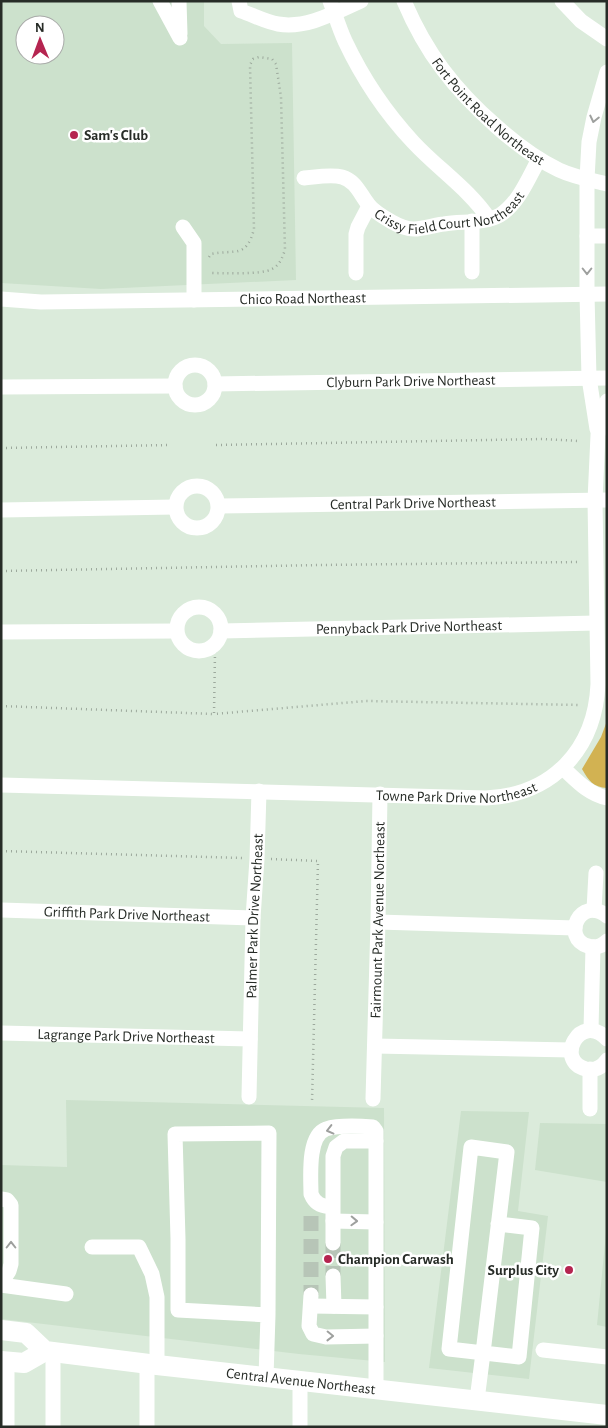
<svg xmlns="http://www.w3.org/2000/svg" width="608" height="1428" font-family="'Alegreya Sans',sans-serif">
  <style>
    .built { fill: #cce1cc; fill-rule: evenodd }
    .green { fill: #d2b252 }
    .lines { fill: none; stroke-linecap: round; stroke-linejoin: round }
    .minor-tunnel { stroke: #b7c5b7; stroke-width: 15; stroke-dasharray: 15 8; stroke-linecap: butt }
    .path { stroke: #9ca89c; stroke-width: 2.5; stroke-dasharray: 1 4; stroke-linecap: butt }
    .minor { stroke: #fff; stroke-width: 15 }
    .major { stroke: #fff; stroke-width: 20 }
    .oneway { stroke: #9ea09e }
    .poi-dot { fill: #b52550; stroke: #fff; stroke-width: 2 }
    .labels { text-anchor: middle; stroke-width: 5; stroke-linejoin: round; paint-order: stroke }
    .street-label { font-size: 15px; fill: #272c27; stroke: #fff }
    .poi-label { font-size: 15px; font-weight: bold; fill: #272c27; stroke: #fff; text-anchor: start }
  </style>
  <rect width="100%" height="100%" fill="#dbebdb"/>
  <!-- built -->
  <path class="built" d="M1,1h203v25l17,18 71,-1 4,237 -195,9 -100,-6zM25,25h30v30h-30z
    M66,1100l318,8 1,254 -86,-8 -298,-35v-154l66,2z
    M461,1111l68,1 -11,99 30,5 -19,163 -100,-11z
    M540,1123l67,1v58l-72,-12z
    M607,1223v104l-10,-2z"/>
  <!-- green -->
  <path class="green" d="M607,721v67c-14,-1 -18,-7 -25,-19l19,-32z"/>
  <g class="lines">
    <!-- minor-tunnel -->
    <path class="minor-tunnel" d="M311,1216v79
      M333,1243v33"/>
    <!-- path -->
    <path class="path" d="M209,257l2,-3c24,-5 35,5 43,-25l-4,-164 3,-6 6,-2 13,2 4,5 5,33 4,153c-3,8 -5,15 -13,19 -10,6 -50,4 -63,4
      M216,445l327,-6 36,2
      M1,448l170,-3
      M1,571l320,-6 259,-3
      M215,652l-1,62 152,-13 214,4
      M1,706l213,8
      M1,851l242,7
      M271,859l47,2 -6,241"/>
    <!-- minor -->
    <g class="minor">
      <path d="M160,1l20,37"/>
      <path d="M179,1l1,33"/>
      <path d="M239,1l2,10c12,4 25,11 37,13 29,5 58,-12 83,-23"/>
      <path d="M330,1c5,13 9,27 15,40 17,36 41,72 68,101 25,27 56,47 76,77"/>
      <path id="s1" d="M404,1c22,52 50,88 92,125 19,17 40,33 63,44 15,7 32,10 48,14"/>
      <path d="M562,1l19,20 26,18"/>
      <path id="s2" d="M304,178c12,-1 27,-4 38,-1 14,4 18,17 26,27 5,7 17,14 24,18 7,4 14,7 22,7 10,0 20,-4 30,-5 18,-3 40,0 56,-9 19,-12 29,-38 39,-56"/>
      <path d="M472,221v51"/>
      <path d="M183,227l11,16v57"/>
      <path d="M587,236h20"/>
      <path d="M356,273v-39l2,-7 11,-21"/>
      <path id="s3" d="M1,299l40,3 566,-8"/>
      <circle cx="195" cy="385" r="20"/>
      <path id="s4" d="M215,384l392,-6"/>
      <path d="M1,387l174,-1"/>
      <path d="M597,429l-8,-51 -2,-84v-115l2,-37 5,-25 13,-45"/>
      <circle cx="197" cy="507" r="21"/>
      <path id="s5" d="M219,506l388,-6"/>
      <path d="M1,510l174,-3"/>
      <circle cx="199" cy="629" r="22"/>
      <path id="s6" d="M221,631l375,-8"/>
      <path d="M1,632l175,-1"/>
      <path d="M563,768c13,12 25,26 44,30"/>
      <path id="s7" d="M1,785l485,13c66,-3 109,-48 112,-114l-3,-184 3,-65 9,-34"/>
      <path id="s8" d="M1,910l252,8"/>
      <path d="M594,910l2,-37"/>
      <path d="M607,916c-27,-21 -46,22 -19,30 7,2 14,0 19,-5"/>
      <path d="M378,922l197,6"/>
      <path d="M591,1030l2,-83"/>
      <path id="s9" d="M1,1033l249,6"/>
      <path d="M607,1039c-27,-28 -53,22 -21,30 9,2 16,-2 21,-9"/>
      <path d="M375,1046l196,4"/>
      <path id="s10" d="M249,1097l4,-179 4,-59 2,-68"/>
      <path id="s11" d="M373,1099l5,-177 2,-128"/>
      <path d="M590,1109v-40"/>
      <path d="M1,1199l6,1 4,5v59l-2,7 -8,12"/>
      <path d="M332,1206c-10,1 -17,-2 -21,-12 0,-16 -4,-58 15,-65 12,-4 34,-3 47,-2l3,4v258"/>
      <path d="M333,1221l43,1"/>
      <path d="M333,1243v-87l3,-9 8,-6h32"/>
      <path d="M92,1247h47l13,27 5,23v68"/>
      <path d="M333,1276l1,30"/>
      <path d="M1,1285l65,9"/>
      <path d="M311,1295l-2,31 4,8 13,3 50,-1"/>
      <path d="M311,1306l65,1"/>
      <path d="M543,1350l64,7"/>
      <path d="M266,1377l2,-62 -90,-5v-71l-3,-105 94,-1 -1,182"/>
      <path d="M300,1380v47"/>
      <path d="M477,1400l6,-47 24,-201 -36,-5 -22,202 70,8 13,-129 -34,-4"/>
      <path d="M7,1427v-66"/>
      <path d="M53,1427v-75"/>
      <path d="M147,1427v-64"/>
    </g>
    <!-- major -->
    <g class="major">
      <path id="s12" d="M1,1330l25,3 19,18 112,14 450,50"/>
      <path d="M1,1361l23,2 21,-12"/>
    </g>
  </g>
  <!-- one-way arrows -->
  <defs><path id="oneway-chevron" d="M-2-3.5L2.5 0L-2 3.5" fill="none" stroke-width="1.6" stroke-linecap="round" stroke-linejoin="round" transform="scale(1.25)"/></defs>
  <g class="oneway">
    <use href="#oneway-chevron" transform="translate(594 119) rotate(103)"/>
    <use href="#oneway-chevron" transform="translate(587 271) rotate(90)"/>
    <use href="#oneway-chevron" transform="translate(330 1130) rotate(166)"/>
    <use href="#oneway-chevron" transform="translate(354 1221) rotate(2)"/>
    <use href="#oneway-chevron" transform="translate(11 1245) rotate(-90)"/>
    <use href="#oneway-chevron" transform="translate(330 1336) rotate(1)"/>
  </g>
  <!-- markers -->
  <g class="poi-dot">
    <circle cx="74" cy="135" r="5"/>
    <circle cx="328" cy="1259" r="5"/>
    <circle cx="569" cy="1270" r="5"/>
  </g>
  <g class="labels">
    <!-- street labels -->
    <g class="street-label">
      <text dy="5" stroke="none"><textPath href="#s1" startOffset="141">Fort Point Road Northeast</textPath></text>
      <text dy="5" stroke="none"><textPath href="#s2" startOffset="168">Crissy Field Court Northeast</textPath></text>
      <text dy="5" stroke="none"><textPath href="#s3" startOffset="302">Chico Road Northeast</textPath></text>
      <text dy="5" stroke="none"><textPath href="#s4" startOffset="196">Clyburn Park Drive Northeast</textPath></text>
      <text dy="5" stroke="none"><textPath href="#s5" startOffset="194">Central Park Drive Northeast</textPath></text>
      <text dy="5" stroke="none"><textPath href="#s6" startOffset="188">Pennyback Park Drive Northeast</textPath></text>
      <text dy="5" stroke="none"><textPath href="#s7" startOffset="456">Towne Park Drive Northeast</textPath></text>
      <text dy="5" stroke="none"><textPath href="#s8" startOffset="126">Griffith Park Drive Northeast</textPath></text>
      <text dy="5" stroke="none"><textPath href="#s10" startOffset="181">Palmer Park Drive Northeast</textPath></text>
      <text dy="5" stroke="none"><textPath href="#s11" startOffset="179">Fairmount Park Avenue Northeast</textPath></text>
      <text dy="5" stroke="none"><textPath href="#s9" startOffset="125">Lagrange Park Drive Northeast</textPath></text>
      <text dy="5" stroke="none"><textPath href="#s12" startOffset="309">Central Avenue Northeast</textPath></text>
    </g>
    <!-- poi labels -->
    <g class="poi-label">
      <text x="84" y="140">Sam's Club</text>
      <text x="338" y="1264">Champion Carwash</text>
      <text x="559" y="1275" text-anchor="end">Surplus City</text>
    </g>
  </g>
  <!-- border -->
  <rect width="608" height="1428" fill="none" stroke="#272c27" stroke-width="5"/>
  <!-- north arrow -->
  <g transform="translate(40 40) rotate(359)"><circle r="24" fill="#ffffff" stroke="#a9aba9"/>
  <path d="M0-4L9 19L0 12L-9 19Z" fill="#b52550"/>
  <text y="-8" font-size="14" font-weight="bold" text-anchor="middle" fill="#272c27">N</text>
  </g>
</svg>
